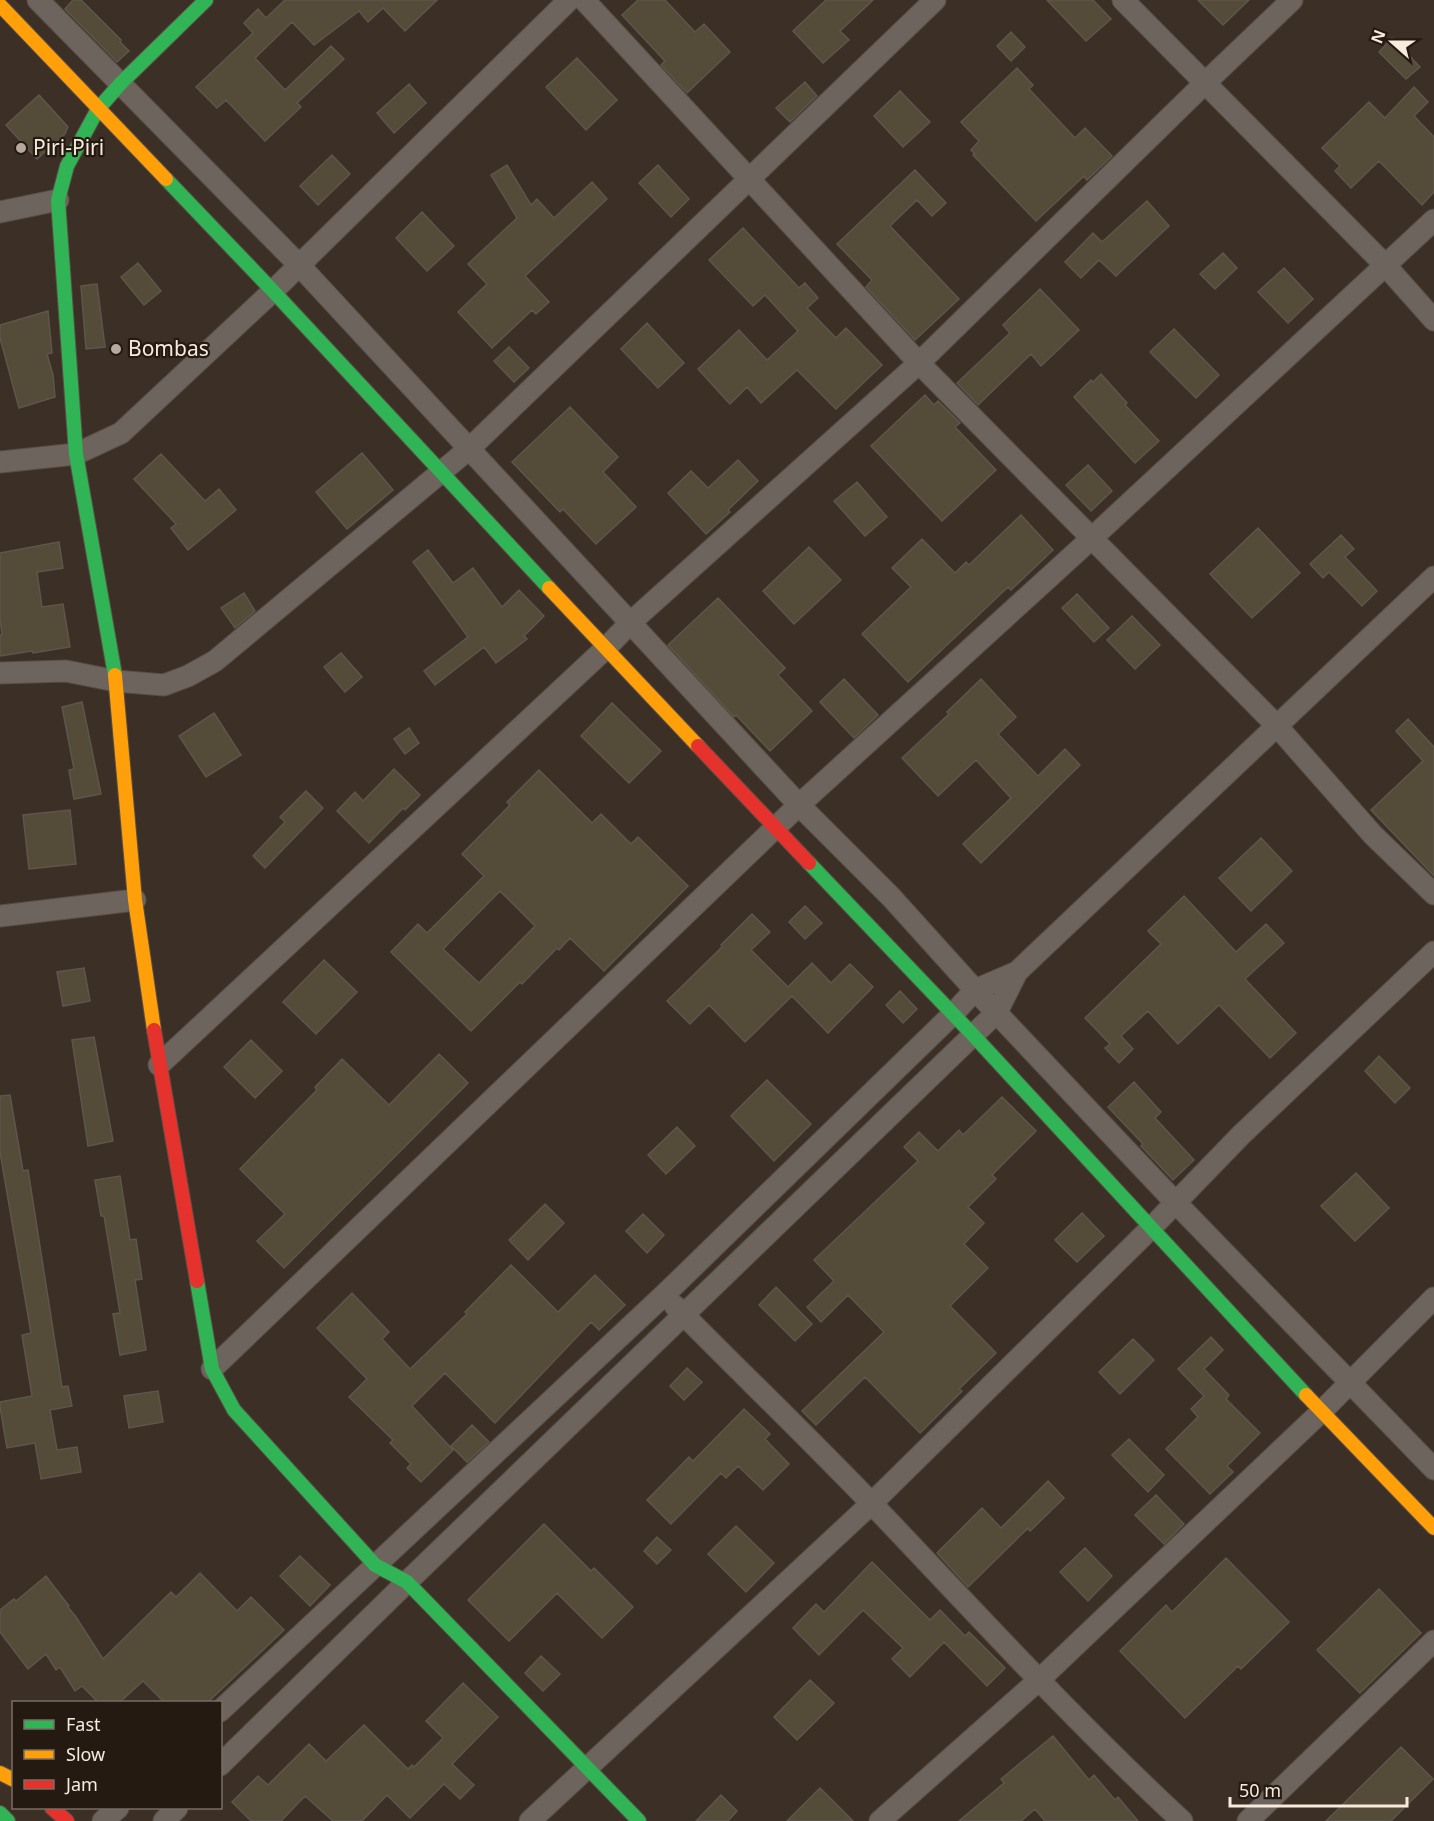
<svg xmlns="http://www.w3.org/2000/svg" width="1434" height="1821" font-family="'Noto Sans',sans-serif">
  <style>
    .building { fill: #544b38; stroke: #5e564c; stroke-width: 1.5; fill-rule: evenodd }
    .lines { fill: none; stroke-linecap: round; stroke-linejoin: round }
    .street-casing { stroke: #594e45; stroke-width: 23 }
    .fast-casing { stroke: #594e45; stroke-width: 16 }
    .slow-casing { stroke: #594e45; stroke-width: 16 }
    .jam-casing { stroke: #594e45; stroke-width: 16 }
    .street { stroke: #6d645d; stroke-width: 21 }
    .fast { stroke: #30b455; stroke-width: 14 }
    .slow { stroke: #ff9f0a; stroke-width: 14 }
    .jam { stroke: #e5322d; stroke-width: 14 }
    .poi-dot { fill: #b7a99e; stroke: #241a11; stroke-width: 2 }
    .labels { text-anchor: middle; stroke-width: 4.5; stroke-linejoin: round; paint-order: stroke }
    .poi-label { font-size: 21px; fill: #f9eade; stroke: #241a11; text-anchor: start }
  </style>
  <rect width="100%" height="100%" fill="#3c3026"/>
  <!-- building -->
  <path class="building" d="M73,0h8l40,40 -1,2 9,9 -12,11 -52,-53z
    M285,0h152l-32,31 -22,-23 -15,14 -9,-11 -45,34 -22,-23 -37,36 30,32 46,-44 13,13 -47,44 4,4 -36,34 -39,-41 -9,8 -21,-21 57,-54 -9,-10 14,-14 8,9z
    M638,0h27l30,32 9,-8 26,28 -43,41 -26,-28 4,-4 -43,-46z
    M826,0h47l-33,31 9,9 -26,23 -30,-32z
    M1047,0h46l18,19 -25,22z
    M1198,0h51l-26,25z
    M1011,32l14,15 -14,14 -14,-15z
    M1392,38l28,29 -14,12 -27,-27z
    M577,58l40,42 -31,30 -40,-43z
    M1017,68l16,17 -4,4 46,49 10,-10 27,28 -25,24 -3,-4 -48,45 -63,-66 2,-1 -4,-4 8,-9 -18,-19z
    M805,82l12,14 -27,26 -14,-14z
    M409,84l17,19 -32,30 -17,-20z
    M1414,87l14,15 -14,14 20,21v55l-12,13 -43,-44 -28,27 -16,-17 5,-5 -18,-18 47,-46 16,16z
    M900,91l30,31 -27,25 -29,-31z
    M39,95l29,32 -3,7 -28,25 -31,-34z
    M332,155l18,19 -32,31 -18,-19z
    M507,165l24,40 6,-6 17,19 38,-36 15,17 -82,77 24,26 -13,12 -4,-4 -40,38 -34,-36 29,-28 -19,-20 49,-46 -26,-43z
    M658,165l31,34 -18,18 -32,-34z
    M915,170l31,33 -14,13 -15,-16 -27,26 69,73 -44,41 -49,-53 6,-7 -35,-36z
    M1147,201l22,25 -53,50 -17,-16 -18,18 -16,-16 28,-29 9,9z
    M422,212l32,34 -27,25 -31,-33z
    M743,228l56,60 6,-5 13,15 -11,10 29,30 10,-10 36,37 -46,44 -39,-39 -36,33 -14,-16 -17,17 -32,-35 41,-39 28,30 31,-29 -33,-36 -12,11 -44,-46z
    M1223,253l14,15 -22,21 -15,-15z
    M138,263l23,28 -17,14 -23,-28z
    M1284,268l29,31 -25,24 -30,-31z
    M97,284l8,63 -19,2 -5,-63z
    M1040,289l39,41 -38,36 -10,-12 -53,51 -21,-22 53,-50 -7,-8z
    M48,311l4,42 -5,1 6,21 2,22 -36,11 -19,-70v-13z
    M647,323l37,40 -26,25 -37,-39z
    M1174,329l45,46 -23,23 -46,-46z
    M509,347l20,21 -15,14 -20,-21z
    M1101,374l26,29 -2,2 34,36 -24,22 -61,-66 17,-17 2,2z
    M925,395l9,10 4,-4 22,22 -5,4 41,43 -54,51 -71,-75z
    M570,407l48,50 -15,15 33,35 -40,37 -33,-35 -3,3 -48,-50z
    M362,453l31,37 -46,39 -31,-37z
    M161,454l44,47 14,-12 17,21 -48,40 -17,-22 5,-4 -42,-45z
    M738,460l20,21 -30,29 2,2 -24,22 -38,-41 23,-22 17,17z
    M1088,465l24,26 -21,20 -25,-26z
    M857,482l30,35 -22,19 -31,-35z
    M1021,515l32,35 -42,40 -3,-3 -100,95 -46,-48 49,-47 -19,-19 30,-29 33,34 11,-11 3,3z
    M1258,528l42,45 -48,45 -42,-44z
    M1341,535l13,14 -9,8 32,34 -15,15 -33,-34 -6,6 -13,-14z
    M59,542l4,26 -26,4 5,35 21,-3 7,43 -37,6 -1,-2 -32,5v-21h2l-2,-17v-65z
    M809,547l32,33 -47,44 -31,-33z
    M428,550l25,33 20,-15 29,39 17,-17 25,26 -20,20 3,3 -31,24 -12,-16 -49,38 -11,-14 44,-34 -55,-75z
    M244,593l11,18 -20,17 -14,-20z
    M1077,594l32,34 -15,14 -32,-34z
    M718,598l67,70 -7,7 34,36 -42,40 -34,-36 -2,2 -66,-72z
    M1132,616l28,29 -25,24 -28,-29z
    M341,653l21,24 -17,15 -21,-25z
    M844,679l34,36 -24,23 -34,-36z
    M981,679l35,38 -18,17 40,42 27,-27 15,16 -99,98 -18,-19 48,-46 -35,-38 -38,36 -36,-38 47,-44 -2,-2z
    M82,702l19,92 -27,5 -5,-29 5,-1 -12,-62z
    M612,703l49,48 -32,32 -48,-47z
    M214,713l27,42 -35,22 -27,-41z
    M1408,719l26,28v129l-63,-66 52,-49 -27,-30z
    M409,728l10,15 -14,11 -11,-15z
    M394,769l26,26 -15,15 -2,-2 -34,35 -32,-32 18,-19 8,9z
    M539,770l53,53 9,-9 30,30 7,-7 50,49 -84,85 -34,-33 -11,12 -2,-2 -35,36 -2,-2 -49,49 -80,-79 27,-28 9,9 57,-57 -22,-22 48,-49 -3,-3zM500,891l35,35 -56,57 -36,-34z
    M306,791l17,17 -58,60 -12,-12 32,-34 -5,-5z
    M70,810l6,54 -47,5 -6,-54z
    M1261,838l31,33 -41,40 -32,-33z
    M1184,896l52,56 30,-28 18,19 -39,36 51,54 -26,25 -51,-53 -41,39 -30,-33 -27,25 12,13 -14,14 -14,-15 5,-4 -25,-26 76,-74 -13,-13z
    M805,906l17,17 -17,16 -16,-17z
    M752,914l18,18 -19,18 37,37 24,-24 19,20 19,-19 23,23 -45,46 -36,-37 -47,46 -36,-37 -19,19 -23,-23 55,-54 -1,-2z
    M324,960l33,32 -41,42 -33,-32z
    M84,968l6,33 -27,5 -6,-34z
    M900,991l17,18 -14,14 -17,-18z
    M94,1037l19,104 -25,5 -16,-106z
    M251,1040l31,31 -27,27 -31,-31z
    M439,1054l29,29 -184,185 -27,-27 28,-27 -45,-45 77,-79 -2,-3 27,-28 47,46z
    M1379,1056l31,32 -15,15 -30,-32z
    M767,1080l44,44 -37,37 -43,-45z
    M1134,1082l27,30 -6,6 39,42 -21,20 -32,-34 2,-2 -35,-37z
    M10,1095l13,76 5,-1 34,217 6,-1 4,20 -22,4 7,40 20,-3 4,25 -40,7 -6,-36 -28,5 -7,-41v-5l32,-6 -10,-61 9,-2 -31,-181v-56z
    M1002,1097l34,34 -44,44 4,4 -28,28 16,16 -20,21 24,24 -38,38 46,47 -37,36 3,2 -42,42 -55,-56 -49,48 -14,-14 82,-79 -36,-37 -27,27 -14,-15 27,-26 -20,-21 104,-99 -14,-14 15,-15 19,19 21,-21 4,5z
    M677,1127l18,19 -29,28 -18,-19z
    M1356,1173l33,35 -34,33 -34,-35z
    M120,1176l10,64 6,-1 6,40 -7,1 11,70 -26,5 -7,-41 7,-1 -16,-97h-3l-6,-36z
    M545,1204l19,19 -36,37 -19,-20z
    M1082,1213l22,23 -27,26 -22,-22z
    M643,1214l21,21 -17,18 -21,-22z
    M511,1265l47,47 37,-37 30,30 -26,25 -8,-8 -96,101 -50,-50 -33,33 41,44 -32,32 -14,-14 4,-4 -21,-21 3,-3 -44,-43 18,-18 -50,-51 35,-35 37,39 -7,7 28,30 57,-55 -2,-2z
    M776,1287l36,37 -17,17 -36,-36z
    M1211,1337l12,13 -19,19 25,26 -3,4 34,34 -33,33 6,6 -23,22 -44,-45 32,-32 -7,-8 13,-13 -26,-27z
    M1133,1339l21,21 -34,34 -21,-22z
    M687,1368l15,14 -18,18 -14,-14z
    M158,1391l5,31 -34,6 -5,-32z
    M744,1409l26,25 -5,5 24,25 -26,26 -25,-24 -12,12 -5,-5 -50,51 -24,-24 42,-43 4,4z
    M472,1425l17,17 -22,20 -16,-16z
    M1129,1439l35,36 -16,17 -36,-37z
    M1048,1481l16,17 -34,33 -2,-3 -60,59 -31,-34 45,-45 19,20z
    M1156,1495l28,29 -20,20 -29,-29z
    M544,1524l47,47 3,-3 39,39 -31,31 -45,-45 -48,48 -41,-41z
    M736,1526l38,37 -28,29 -38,-38z
    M657,1537l14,13 -14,14 -13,-13z
    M1085,1548l27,28 -24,25 -28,-29z
    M300,1556l30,29 -20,21 -30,-30z
    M1226,1558l63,64 -48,47 -3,-3 -53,52 -65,-67 46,-46 6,7z
    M872,1562l58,58 10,-10 25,26 4,-4 36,36 -18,18 -43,-44 -34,35 -18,-18 11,-11 -40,-38 -44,45 -26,-27 23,-24 8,8z
    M200,1573l37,38 14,-14 33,33 -76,72h-44l-21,-21 -23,21h-22l-16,-16 -7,5 -15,-24 -4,3 -10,-16 -18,15 -28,-37v-22l14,-11 2,2 30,-25 23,30 -1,1 8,10 27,42 68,-67 5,5z
    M1379,1589l42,44 -61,60 -43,-43z
    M541,1656l19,18 -17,17 -18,-18z
    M810,1680l24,23 -37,37 -23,-23z
    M463,1683l35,34 -46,47 22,21 -14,14 -16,-15 -34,34 -23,-23 -25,26h-29l-28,-25 -24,25h-30l-19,-19 26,-26 10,9 41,-41 17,17 38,-36 44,44 4,-4 2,2 29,-29 -17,-17z
    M1053,1736l36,44 5,-5 21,25 3,-3 20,24h-93l-10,-12 -14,12h-62l45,-38 -3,-4z
    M1401,1747l32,32 -42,42h-65z
    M820,1788l33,33h-66z
    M721,1795l16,16 -9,10h-32z"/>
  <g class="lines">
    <!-- street casing -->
    <g class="street-casing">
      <path id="street" d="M38,0l261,265 500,540 92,92 84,93 201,213 258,266
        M584,0l335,363 357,362 97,110 61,59
        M1123,0l263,266 48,54
        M0,212l58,-12
        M0,462l76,-8 45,-21 152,-142 296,-291
        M0,673l66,-2 50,10 48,4 24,-9 27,-15 255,-213 465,-448
        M0,916l135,-16
        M159,1065l447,-417 24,-25 289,-260 286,-280 87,-83
        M675,1306c66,67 134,132 199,200 101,106 200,215 308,315
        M212,1369l587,-564 293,-267 342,-318
        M220,1711l444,-416 289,-281 22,-24 42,-18 417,-395
        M220,1765l187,-183 590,-570 20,-40
        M103,1821l15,-13
        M164,1821l13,-13
        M530,1821l341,-317 281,-277 89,-92 193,-183
        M880,1821l159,-141 282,-268 113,-114
        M1248,1821l186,-180"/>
    </g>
    <!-- fast casing -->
    <g class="fast-casing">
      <path id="fast" d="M166,179l107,112 276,297
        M115,675l-39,-221 -18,-254 9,-34 31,-57 23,-26 85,-83
        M809,863l164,172 333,360
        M197,1281l15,88 22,41 141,155 32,17 232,239
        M0,1813l8,8"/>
    </g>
    <!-- slow casing -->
    <g class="slow-casing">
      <path id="slow" d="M0,5l166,174
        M549,588l149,158
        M115,675l20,225 19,130
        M1306,1395l128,133
        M0,1773l14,7"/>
    </g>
    <!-- jam casing -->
    <g class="jam-casing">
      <path id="jam" d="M698,746l111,117
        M154,1030l43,251
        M52,1808l15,13"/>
    </g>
    <!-- street -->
    <use href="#street" class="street"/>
    <!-- fast -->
    <use href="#fast" class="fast"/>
    <!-- slow -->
    <use href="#slow" class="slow"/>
    <!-- jam -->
    <use href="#jam" class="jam"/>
  </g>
  <!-- markers -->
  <g class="poi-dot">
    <circle cx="21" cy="148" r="6"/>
    <circle cx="116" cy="349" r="6"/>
  </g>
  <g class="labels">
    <!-- poi labels -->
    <g class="poi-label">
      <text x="33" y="155">Piri-Piri</text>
      <text x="128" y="356">Bombas</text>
    </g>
  </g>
  <!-- legend -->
  <rect x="12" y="1701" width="210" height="108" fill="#241a11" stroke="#796d63" stroke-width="1.5"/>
  <rect x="24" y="1720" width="30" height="9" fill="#30b455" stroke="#796d63" stroke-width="1.5"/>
  <text x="66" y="1731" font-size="18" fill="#f9eade">Fast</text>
  <rect x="24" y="1750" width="30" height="9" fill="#ff9f0a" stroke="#796d63" stroke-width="1.5"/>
  <text x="66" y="1761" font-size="18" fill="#f9eade">Slow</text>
  <rect x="24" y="1780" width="30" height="9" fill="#e5322d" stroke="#796d63" stroke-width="1.5"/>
  <text x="66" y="1791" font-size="18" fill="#f9eade">Jam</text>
  <!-- north arrow -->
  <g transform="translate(1392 42) rotate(291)" stroke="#241a11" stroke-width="4.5" paint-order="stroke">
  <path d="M0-4.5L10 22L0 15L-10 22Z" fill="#f9eade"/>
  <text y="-9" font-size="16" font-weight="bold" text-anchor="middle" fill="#f9eade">N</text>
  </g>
  <!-- scale -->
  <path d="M1230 1797v9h177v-9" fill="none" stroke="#f9eade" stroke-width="3"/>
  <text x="1239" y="1797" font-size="18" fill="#f9eade" stroke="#241a11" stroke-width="4.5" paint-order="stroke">50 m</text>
</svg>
